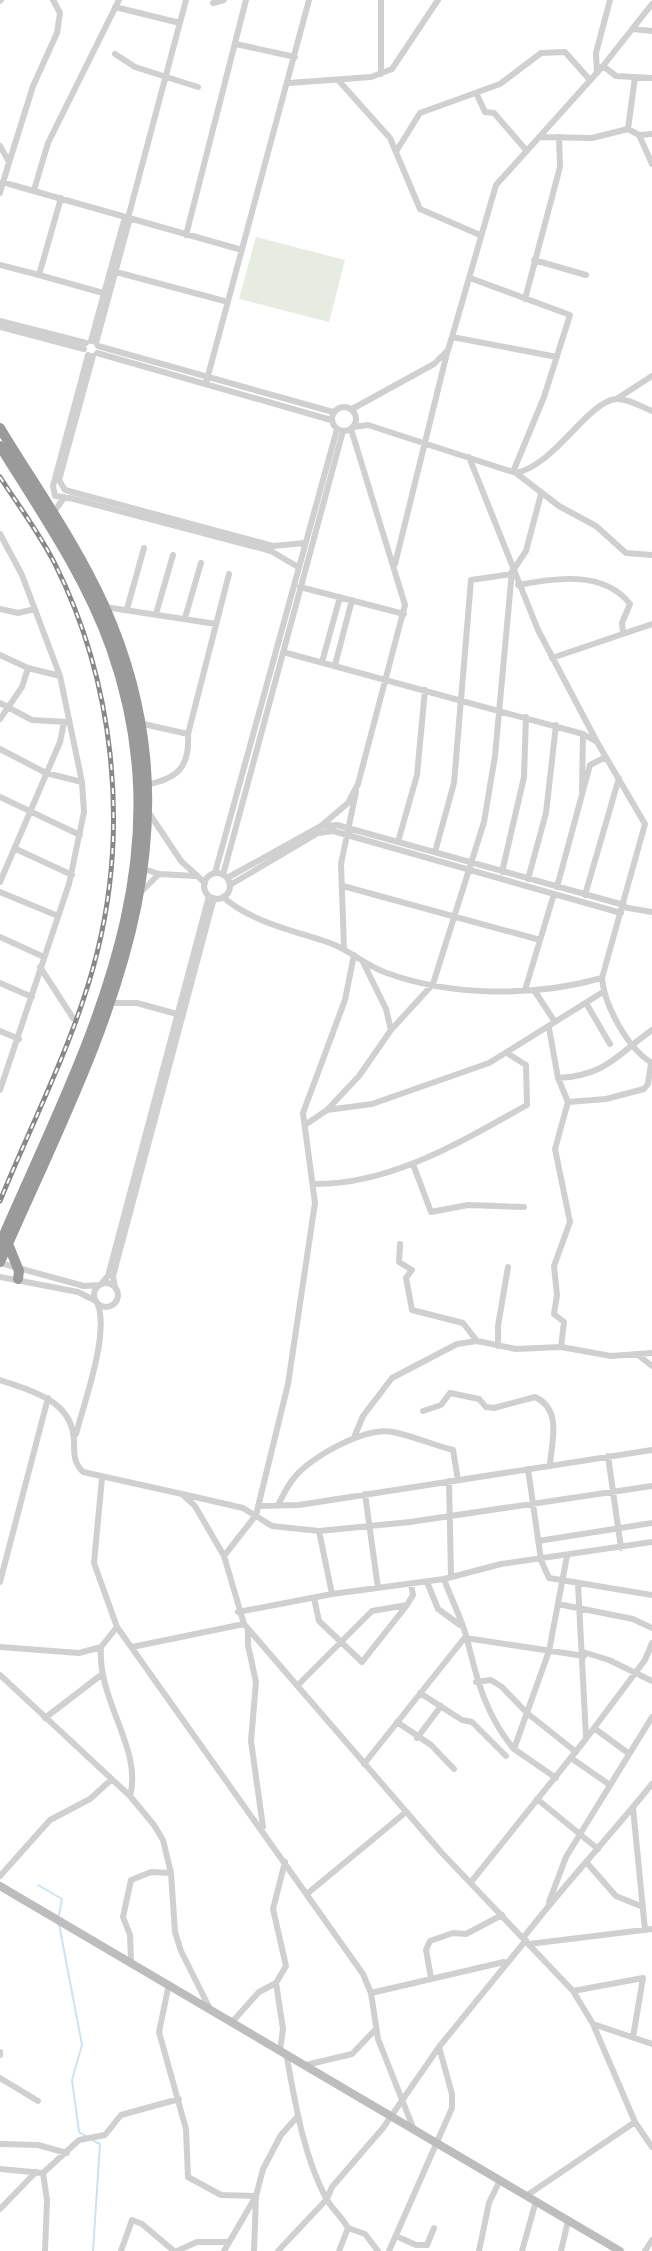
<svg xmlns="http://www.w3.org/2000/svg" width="652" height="2251" font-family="Raleway,sans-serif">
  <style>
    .green { fill: #e6ecdf }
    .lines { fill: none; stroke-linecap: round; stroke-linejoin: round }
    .stream { stroke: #cfe2ee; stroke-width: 2 }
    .street { stroke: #d0d0d0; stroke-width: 6 }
    .secondary { stroke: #bdbdbd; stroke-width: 8 }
    .highway { stroke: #9a9a9a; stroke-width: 10 }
    .rail-casing { stroke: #888; stroke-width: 5 }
    .rail { stroke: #fff; stroke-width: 2; stroke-dasharray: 6; stroke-linecap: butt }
  </style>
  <rect width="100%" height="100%" fill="#fff"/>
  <!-- green -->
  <path class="green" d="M256,237l89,23 -16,62 -90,-23z"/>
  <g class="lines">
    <!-- stream -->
    <path class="stream" d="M38,1885l24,14 -3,16
      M59,1924l23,121 -10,35 7,52 7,4
      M92,2140l8,4 -7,107"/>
    <!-- street -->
    <path class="street" d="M0,1l1,-1
      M213,3l11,-3
      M115,7l65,16
      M633,29l19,2
      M236,44l59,13
      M115,54l20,13 63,20
      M603,66l13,10 36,2
      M597,73l-1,-20 14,-53
      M381,74v-74
      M339,81l51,57 30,71 60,26
      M289,83l82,-6 21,-8 46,-69
      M477,95l8,17 9,1 32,37
      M628,129l7,-52
      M639,135l13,29
      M539,137l53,1 36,-9 11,6 13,-1
      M0,146l8,14
      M397,150l23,-37 80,-29 41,-31 24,-1 25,28
      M3,182l30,-96 24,-53 3,-20 -7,-13
      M34,190l14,-47 71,-143
      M0,193l3,-11 6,2 233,66
      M61,198l-22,77 64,18
      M128,218l58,-218
      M186,235l60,-235
      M534,260l52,15
      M0,265l39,10
      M116,272l112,30
      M470,278l100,37 -26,82 -31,75
      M525,299l35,-132 -1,-30
      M0,321l86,22
      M0,327l84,22
      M452,337l105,20
      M91,341l34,-124
      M96,343l34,-125
      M98,346l235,66
      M97,353l234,67
      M93,356l-34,124 6,10 208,56 32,-3
      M206,383l103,-383
      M618,398l34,-22
      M332 419a12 12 0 1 1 24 0a12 12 0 1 1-24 0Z
      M352,409l82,-45 14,-14 4,-13 44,-152 107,-119 49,-62
      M353,427l15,-2 148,48 43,33 37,20 30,27 26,2
      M469,457l69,173 59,112
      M516,473c39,-8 71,-71 100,-74 11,-1 26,8 36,12
      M64,497l-9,-1 -2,-10 35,-131
      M53,513l11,-15h6l201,53 27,16
      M0,534l22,41 38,101 22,106 2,30 -15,72 -69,206
      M395,564l52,-211
      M512,572l14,-21 15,-57
      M518,585c36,-7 86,-15 112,19l-8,19 1,10
      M300,587l104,27
      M105,607l111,17
      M0,609l18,4 17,-4
      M127,609l17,-61
      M156,614l17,-59
      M185,618l16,-55
      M0,655l28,13 32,8
      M552,658l100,-34
      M322,662l18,-65
      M335,665l17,-65
      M0,703l32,17 35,2
      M0,719l22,-32 6,-19
      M139,723l49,11
      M0,749l46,24 36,9
      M145,785c32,-6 45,-17 43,-51l41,-160
      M582,790l1,-56
      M0,797l80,38
      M147,810l34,51 24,22
      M321,826l27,-23 10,-19 47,-179 -54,-176
      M398,842l19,-67 8,-85
      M16,849l56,26
      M435,852l19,-69 17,-203 41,-6
      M144,869l15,5 36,2
      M502,872l22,-95 2,-60
      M215,873l122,-444
      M204 886a13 13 0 1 1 26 0a13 13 0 1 1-26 0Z
      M223,875l120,-444
      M227,878l94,-52 16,-1 287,80
      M528,879l18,-66 10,-88
      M0,882l60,-140 4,-20
      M230,885l88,-52 15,-2 288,82
      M343,886l197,54
      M557,887l33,-122 16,-8
      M0,892l58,24
      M141,892l18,-18
      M585,895l34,-117
      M223,897c28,25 72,34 107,46 19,7 34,21 54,29 67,25 150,25 218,6l43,-154 -48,-82 -14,-8 -300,-82
      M623,907l29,5
      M0,937l44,20
      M344,948l-3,-84 15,-72
      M40,967l33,51
      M602,978c2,27 26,71 50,85
      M0,983l32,14
      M525,990l29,-96
      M534,990l21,32
      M112,1003h25l40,11
      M586,1003l24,41
      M549,1028l9,50 10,24 -13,47 15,73 -16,44 3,29 -3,19 10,8 -3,25
      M391,1030l42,-46 51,-162 11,-66 17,-185
      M0,1031l19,8
      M558,1078c47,-2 59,-23 94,-48
      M568,1102l38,-3 38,-10 4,-5 3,-21
      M327,1110l32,-34 32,-46 -5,-21 -23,-47
      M305,1125l22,-15 45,-6 117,-41 114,-71
      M413,1164l18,48 37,-7 56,2
      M314,1184c77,1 148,-43 213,-79l-1,-40 -19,-12
      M400,1244l-1,18 13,8 -6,8 6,32 51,13 14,18
      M0,1263l84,23 15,-1
      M0,1277l78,15 16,8
      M94 1295a12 12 0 1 1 24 0a12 12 0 1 1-24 0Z
      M101,1284l7,-8 101,-380
      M115,1287l-2,-11 101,-378
      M498,1346v-20l10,-59
      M637,1354l15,12
      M0,1380c34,12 74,21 74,63 0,12 0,20 9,29l99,22 13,12 29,50 20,68 197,228 132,139 20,33 42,98 17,25
      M423,1411l18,-6 9,-12 29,6 7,8 8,1 41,-11c27,12 17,44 15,67
      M76,1434c8,-31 33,-99 22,-129
      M355,1435l8,-19 29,-38 65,-34 20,-3 39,8 45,-2 50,9 41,-3
      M608,1456l13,92
      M528,1469l13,91 8,18 103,17
      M102,1478l-8,85 23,64 246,347 8,19 7,46 36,91
      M449,1481l2,95
      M182,1494l61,14 29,18 47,5 91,-9 242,-36
      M365,1494l13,94
      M278,1505c5,-9 9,-19 16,-27 16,-21 72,-52 99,-46 20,4 40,13 60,18l5,30
      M258,1506l41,-1 353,-55
      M319,1531l13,63
      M538,1541l114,-18
      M224,1556l32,-41 32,-131 27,-181 -12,-90 42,-113 9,-45
      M444,1579c7,20 18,40 23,60 10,41 19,77 47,110
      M0,1582l48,-184
      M427,1582l11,27 22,16
      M578,1584l8,153
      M314,1598l5,23 43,41 45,-57
      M558,1604l75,15 19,9
      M238,1612l94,-18 112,-15 57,-15 151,-22
      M248,1629v16l8,37 -5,59 12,86
      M466,1638l118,18
      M0,1647l79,6 22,-6 16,-20
      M101,1647c-4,53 42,103 29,149
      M132,1647l112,-23
      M583,1652l26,8 43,21
      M0,1675l130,121 24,29 9,15 8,33 4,59 6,19 28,56
      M476,1682l15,-2 11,7 25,26 49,39
      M298,1685l74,-74 35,-6 6,-10 -2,-11
      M420,1693l42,27 10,2 34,34
      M45,1718l56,-43
      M397,1722l34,23 23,24
      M594,1728l34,25
      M417,1738l24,-32
      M571,1758l39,27
      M364,1764l102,-128
      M556,1778l-42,-29 35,-98 18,-95
      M537,1799l61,50
      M633,1808l12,122
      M587,1863l29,33 27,11
      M0,1876l50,-56 40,-21 22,-20
      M471,1882l114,-142 60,-80 7,-17
      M308,1893l98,-81
      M549,1902l17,-45 86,-140
      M523,1938c41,-53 87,-102 129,-154
      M529,1944l123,-15
      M131,1962l-1,-27 -7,-18 8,-37 20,-8 20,1
      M431,1978l-5,-28 4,-9 23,-8 13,1 36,-19
      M169,1984l-10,48 27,97 2,48 33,18 35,1 -2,55
      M573,1991l70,-13 -10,59
      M371,1993l133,-31
      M233,2021l26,-29 17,-9
      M593,2024l59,20
      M280,2050l3,-21 -7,-46 10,-17 -13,-57 12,-47
      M0,2052v3
      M286,2053c9,48 17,102 40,145 6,11 16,19 22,30l-9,23
      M306,2065l46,-11 23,-24
      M0,2078l38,23
      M0,2144l38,1 29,8
      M0,2169l43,4 36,-33 26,-5 16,-20 58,-16
      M43,2173l4,27 -2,51
      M526,2196l109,-74
      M0,2209l36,-37
      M348,2228l17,6 13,17
      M396,2236l20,9h11l7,-17
      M121,2251l11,-31 10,4 32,27
      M177,2251l20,-9h31
      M224,2251l32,-55 7,-27 18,-34 17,-19
      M278,2251l49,-52 5,-12 51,-59 56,-81 87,-107
      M389,2251l63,-143v-14l-13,-47
      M479,2251l10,-48 11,-23
      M522,2251l14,-50
      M561,2251l7,-30
      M645,2251l7,-11"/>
    <!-- secondary -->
    <path class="secondary" d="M0,1886l620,365"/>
    <!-- highway -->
    <path class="highway" d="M0,428c35,58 76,115 104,177 108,241 -9,439 -104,657
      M0,446c40,65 85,129 111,202 78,220 -26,399 -111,596
      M8,1244l11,27 -1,8"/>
    <!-- rail casing -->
    <g class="rail-casing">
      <path id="rail" d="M0,477c18,28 40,57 55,87 59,118 74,261 42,389 -21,85 -64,167 -97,248"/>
    </g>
    <!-- rail -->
    <use href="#rail" class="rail"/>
  </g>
</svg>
